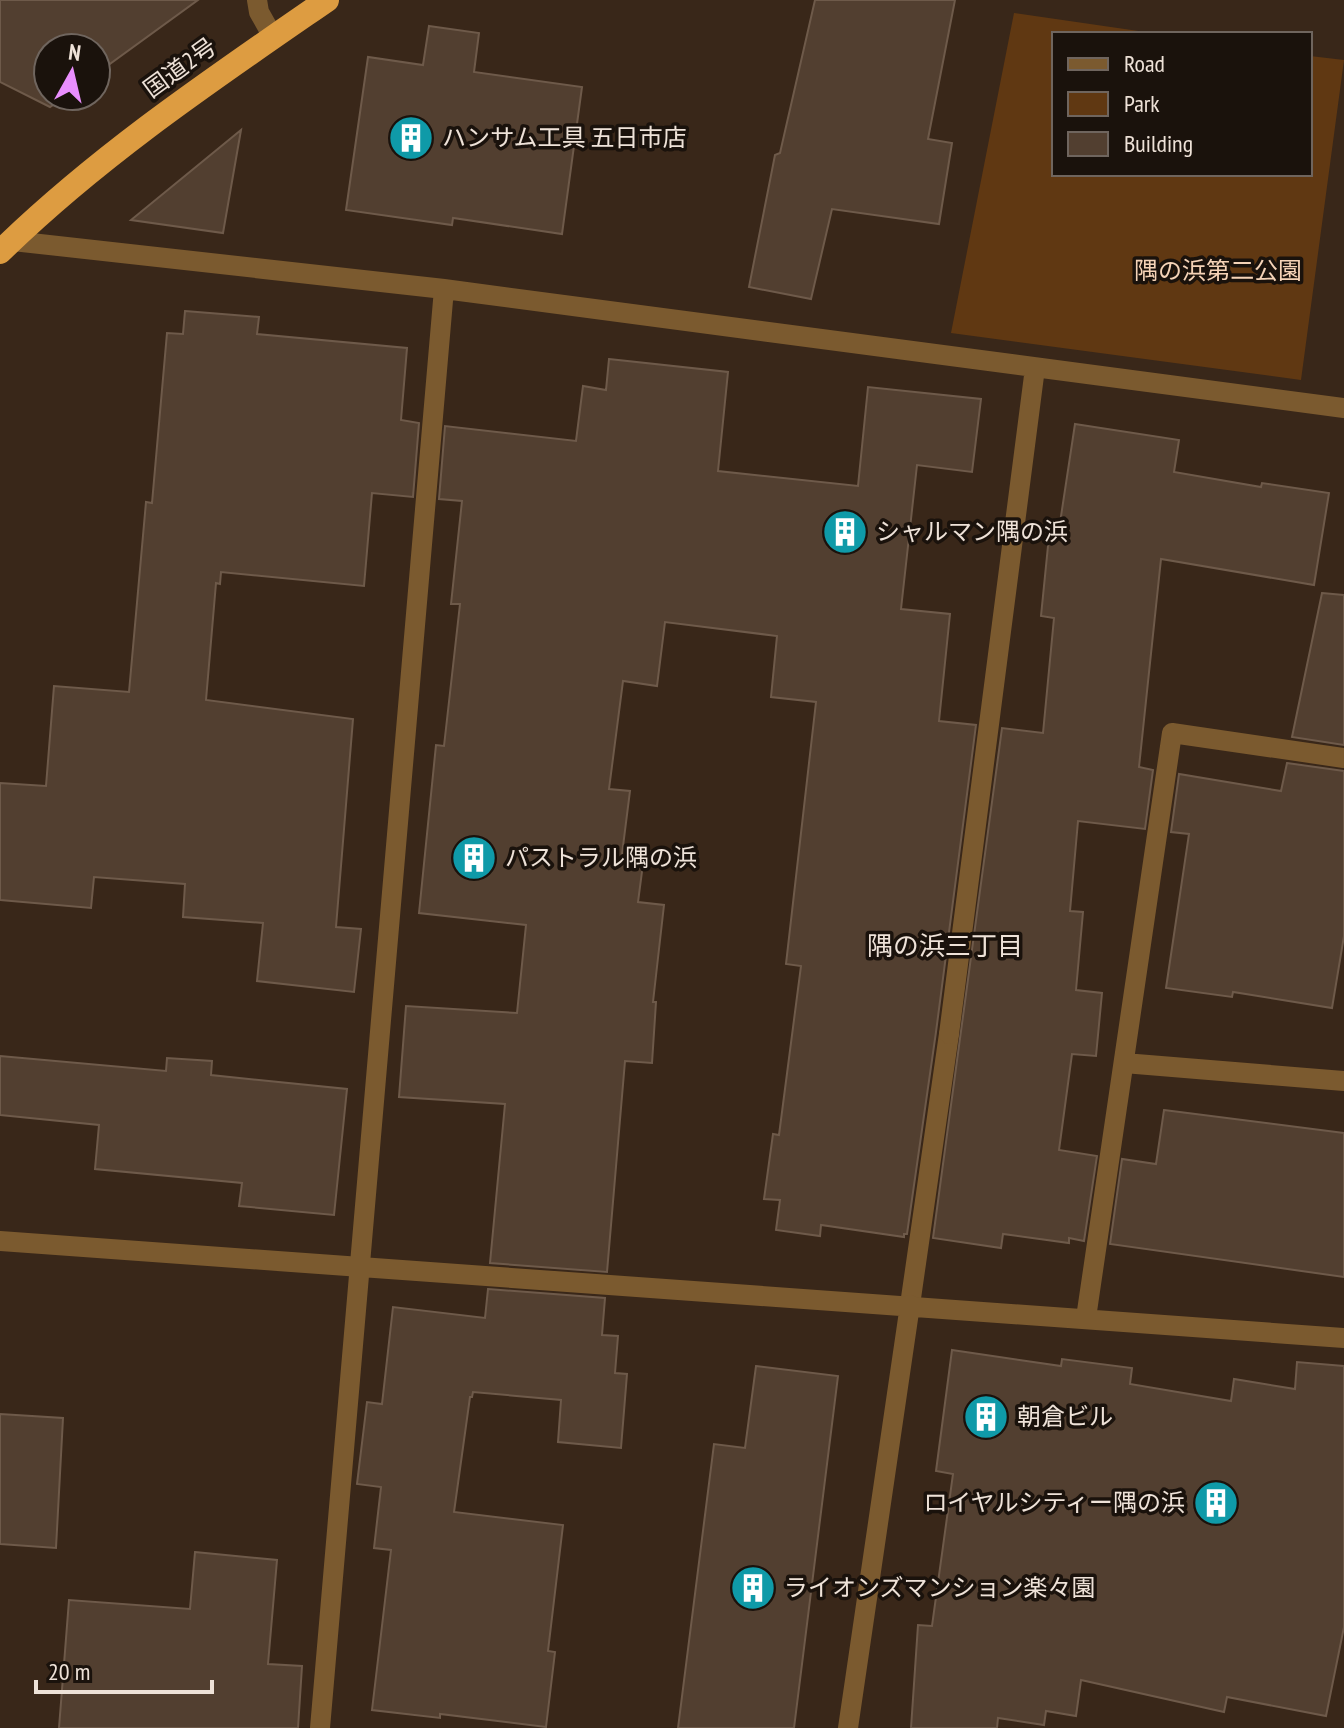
<svg xmlns="http://www.w3.org/2000/svg" width="1344" height="1728" font-family="'PT Sans Narrow','Noto Sans JP',sans-serif">
  <style>
    .green { fill: #603812 }
    .building { fill: #523f30; stroke: #6e5a4a; stroke-width: 2 }
    .lines { fill: none; stroke-linecap: round; stroke-linejoin: round }
    .lane { stroke: #7b5a2f; stroke-width: 20 }
    .street { stroke: #7b5a2f; stroke-width: 20 }
    .highway { stroke: #dd9c41; stroke-width: 24 }
    .labels { text-anchor: middle; stroke-width: 7; stroke-linejoin: round; paint-order: stroke }
    .street-label { font-size: 24px; fill: #eee2d8; stroke: #1a120c }
    .poi-label { font-size: 24px; fill: #eee2d8; stroke: #1a120c; text-anchor: start }
    .park-label { font-size: 24px; fill: #f5d3b7; stroke: #1a120c }
    .neighbourhood-label { font-size: 26px; fill: #eee2d8; stroke: #1a120c }
  </style>
  <rect width="100%" height="100%" fill="#392719"/>
  <!-- green -->
  <path class="green" d="M1014,13l145,21h-105v140h256v-118l34,4 -43,320 -350,-47z"/>
  <!-- building -->
  <path class="building" d="M0,0h198l-102,74v-26h-48v48h18l-16,11 -50,-25z
    M815,0h140l-27,139 24,4 -13,81 -107,-15 -21,90 -62,-12 26,-132 5,-2z
    M429,26l50,7 -5,39 108,15 -20,147 -109,-16 -1,7 -106,-15 22,-153 55,8z
    M241,130l-18,103 -92,-13z
    M185,311l74,6 -2,17 150,14 -6,72 18,3 -6,74 -41,-4 -8,93 -143,-14 -1,12 -4,-1 -10,117 147,19 -17,208 25,2 -7,63 -97,-11 6,-58 -80,-6 2,-33 -91,-7 -3,31 -91,-8v-117l46,3 8,-100 75,6 17,-190 6,1 15,-170 16,1z
    M609,359l119,13 -10,99 140,15 10,-99 113,12 -9,73 -55,-7 -16,144 49,5 -11,107 37,4 -40,307 -29,202h-3v3l-83,-12 -1,11 -44,-6 4,-30 -16,-1 9,-65 6,1 22,-169 -15,-2 30,-262 -45,-5 6,-61 -112,-14 -8,64 -34,-5 -14,108 21,2 -9,71 22,2 -5,38 26,3 -11,97h3l-4,61 -27,-2 -18,211 -117,-9 15,-159 -106,-7 7,-91 111,7 9,-88 -107,-12 17,-168 8,1 16,-142h-9l11,-103 -23,-2 6,-73 131,15 7,-55 23,4z
    M1075,424l104,16 -5,32 87,15 1,-4 67,10 -15,92 -153,-26 -22,208 14,3 -8,59 -67,-8 -8,90 13,1 -7,78 26,3 -6,63 -24,-2 -13,96 38,6 -13,85 -15,-3v5l-66,-9 -2,14 -68,-10 69,-510 41,5 11,-115 -13,-2 8,-80h9z
    M1322,593l22,2v150l-52,-8z
    M1287,763l57,8v165l-12,72 -99,-16 -1,5 -66,-9 23,-154 -18,-2 8,-58 102,17z
    M0,1056l166,15 1,-13 45,3 -1,14 136,14 -13,126 -95,-9 3,-23 -147,-14 4,-44 -99,-10z
    M1164,1110l180,23v144l-234,-33 12,-85 34,5z
    M488,1289l117,9 -3,37 16,1 -3,37 12,1 -6,74 -63,-6 3,-42 -88,-8 -1,5h-2l-16,115 109,13 -15,126 7,1 -9,75 -106,-13v4l-68,-8 19,-160 -17,-2 7,-61 -24,-3 10,-82 15,2 11,-97 92,11z
    M952,1350l109,16 1,-7 70,9 -2,16 101,17 3,-22 61,10 2,-27 47,4v261l-18,89 -99,-19 -3,15 -143,-32 -5,36 -30,-5 -2,14 -46,-7 -1,10h-86l7,-103 14,1 21,-152 -17,-3z
    M756,1366l82,10 -44,352h-116l36,-284 31,4z
    M0,1414l63,4 -7,130 -56,-4z
    M195,1552l82,8 -9,104 34,2 -4,62h-239l10,-128 121,9z"/>
  <g class="lines">
    <!-- lane -->
    <path class="lane" d="M910,1305l39,-271"/>
    <!-- street -->
    <path class="street" d="M257,0l2,12 14,25
      M13,241l431,48 900,119
      M949,1034l86,-666
      M1124,1063l220,18
      M0,1241l1344,97
      M1086,1318l86,-585 172,25
      M320,1728l124,-1439
      M848,1728l62,-423"/>
    <!-- highway -->
    <path class="highway" d="M0,252c98,-96 214,-174 327,-252"/>
  </g>
  <!-- icons -->
  <defs>
    <g id="building-disc" transform="scale(2.3)"><circle r="9.5" fill="#0f9aa8" stroke="#1a120c"/><path d="M-4-6H4V6H1V3H-1V6H-4ZM-2.5-4.3h1.7v1.8h-1.7ZM.8-4.3h1.7v1.8H.8ZM-2.5-1h1.7V.8h-1.7ZM.8-1h1.7V.8H.8Z" fill="#fff"/></g>
  </defs>
  <g fill-rule="evenodd">
    <use href="#building-disc" x="411" y="138"/>
    <use href="#building-disc" x="845" y="532"/>
    <use href="#building-disc" x="474" y="858"/>
    <use href="#building-disc" x="986" y="1417"/>
    <use href="#building-disc" x="1216" y="1503"/>
    <use href="#building-disc" x="753" y="1588"/>
  </g>
  <g class="labels">
    <!-- street labels -->
    <g class="street-label">
      <text transform="translate(180 68) rotate(-36)" y="8">国道2号</text>
    </g>
    <!-- poi labels -->
    <g class="poi-label">
      <text x="442" y="146">ハンサム工具 五日市店</text>
      <text x="876" y="540">シャルマン隅の浜</text>
      <text x="505" y="866">パストラル隅の浜</text>
      <text x="1017" y="1425">朝倉ビル</text>
      <text x="1185" y="1511" text-anchor="end">ロイヤルシティー隅の浜</text>
      <text x="784" y="1596">ライオンズマンション楽々園</text>
    </g>
    <!-- park labels -->
    <g class="park-label">
      <text x="1218" y="279">隅の浜第二公園</text>
    </g>
    <!-- neighbourhood labels -->
    <g class="neighbourhood-label">
      <text x="945" y="955">隅の浜三丁目</text>
    </g>
  </g>
  <!-- legend -->
  <rect x="1052" y="32" width="260" height="144" fill="#1a120c" stroke="#6f655e" stroke-width="2"/>
  <rect x="1068" y="58" width="40" height="12" fill="#7b5a2f" stroke="#6f655e" stroke-width="2"/>
  <text x="1124" y="72" font-size="24" fill="#eee2d8">Road</text>
  <rect x="1068" y="92" width="40" height="24" fill="#603812" stroke="#6f655e" stroke-width="2"/>
  <text x="1124" y="112" font-size="24" fill="#eee2d8">Park</text>
  <rect x="1068" y="132" width="40" height="24" fill="#523f30" stroke="#6f655e" stroke-width="2"/>
  <text x="1124" y="152" font-size="24" fill="#eee2d8">Building</text>
  <!-- north arrow -->
  <g transform="translate(72 72) rotate(8)"><circle r="38" fill="#1a120c" stroke="#6f655e" stroke-width="2"/>
  <path d="M0-6L14 30L0 20L-14 30Z" fill="#e98efe"/>
  <text y="-12" font-size="22" font-weight="bold" text-anchor="middle" fill="#eee2d8">N</text>
  </g>
  <!-- scale -->
  <path d="M36 1680v12h176v-12" fill="none" stroke="#eee2d8" stroke-width="4"/>
  <text x="48" y="1680" font-size="24" fill="#eee2d8" stroke="#1a120c" stroke-width="6" paint-order="stroke">20 m</text>
</svg>
